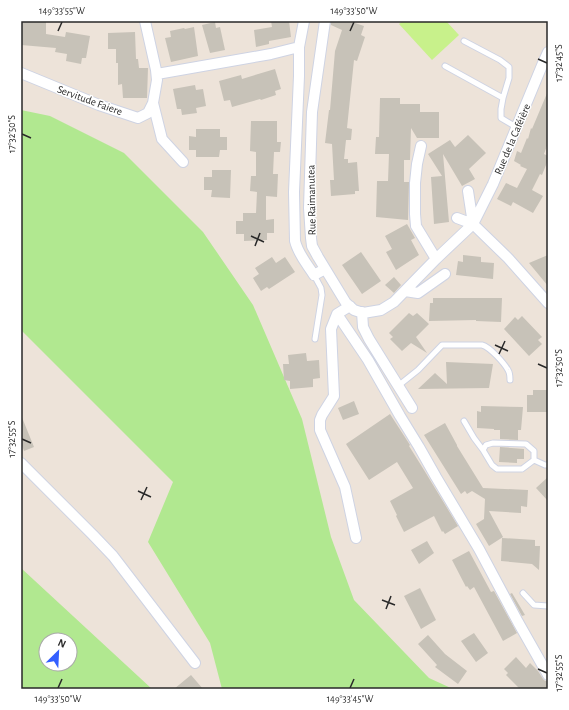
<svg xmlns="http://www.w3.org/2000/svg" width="569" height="710" font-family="'Alegreya Sans',sans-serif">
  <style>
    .green { fill: #b1e890; fill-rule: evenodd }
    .pitch { fill: #c8f18b }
    .building { fill: #c7c2b8 }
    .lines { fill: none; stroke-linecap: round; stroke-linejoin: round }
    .service-casing { stroke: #ced3e3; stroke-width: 7 }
    .minor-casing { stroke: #ced3e3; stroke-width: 12 }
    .service { stroke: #fff; stroke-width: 5 }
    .minor { stroke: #fff; stroke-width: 10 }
    .ticks { fill: none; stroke: #292929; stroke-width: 1.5 }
    .labels { text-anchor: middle; stroke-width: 3; stroke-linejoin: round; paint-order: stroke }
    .street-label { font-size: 11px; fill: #292929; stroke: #fff }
    .neatline { fill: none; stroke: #292929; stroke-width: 1.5 }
    .ticks-label { font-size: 10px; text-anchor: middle; fill: #292929 }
  </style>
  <rect width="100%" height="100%" fill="#ede3d9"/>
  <!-- green -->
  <path class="green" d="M21,110l29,6 74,37 79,79 50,73 49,114 29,118 23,63 75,78 24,11h-231l-12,-46 -62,-101 25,-60 -152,-152z
    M21,568l131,121h-131zM46,640h24v24h-24z"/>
  <!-- pitch -->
  <path class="pitch" d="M403,21h43l13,14 -27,25 -33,-36z"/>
  <!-- building -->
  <path class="building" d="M21,21h25v13l19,3 1,-5 24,4 -4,22h-4l-1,6 -15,-3 1,-7 -12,-2 1,-4 -35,-3z
    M271,21h18l2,16 -22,4v3l-13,3 -2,-17 18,-3z
    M331,21h18l15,5 -3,9 4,2 -8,24 -3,-1 -7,68 5,1 -1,11h-5l-2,19h4v4l9,-1 2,29h-4v3l-24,2 -1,-16h4l-2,-36 -7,-1 4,-33h1l5,-59 7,-21 -11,-5z
    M215,22l1,6 4,-1 5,23 -15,3 -8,-28z
    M194,27l4,29 -27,6 -6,-24 6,-1 -1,-6 14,-3 1,1z
    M135,32l1,27h2l1,9h9l-1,30h-24l-1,-14 -4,1v-22h-2v-14h-8v-16z
    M275,69l6,20 -6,2 1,4 -15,5 -1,-1 -28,8 -2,-7 -6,1 -5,-20 22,-6 1,4z
    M195,85l1,5 7,-1 3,17 -10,2 1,5 -15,2 -1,-6h-4l-4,-20z
    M548,91v52l-4,11 4,2v4l-6,15 -2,-1 -8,16 11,6 -10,17 -20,-11 -2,4 -14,-7 9,-16 11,5 10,-19 -7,-3 1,-1 -7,-4 3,-10 4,2 6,-15 1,1 3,-11 1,1z
    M380,98h20v6h20v8h19v26h-22l-6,-10 -1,32h-6v22h5l-1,38 -32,-3 1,-36h11l1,-27h-14l1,-17h3z
    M251,121h26v21h4l-1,10h-6l-1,22h5l-1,23 -11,-1v24l8,-1v14h-7v7l-23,1v-7h-8v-13h7v-8h13l1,-21 -7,-1 1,-15h5v-24l-6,-1z
    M196,129h24v8h7v13h-7l-1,7h-23v-7h-7v-14l7,1z
    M468,135l18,18 -17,16 6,10 -13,7 -19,-32 6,68 -15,2 -3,-47 11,-1 -14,-22 22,-14 5,7z
    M212,170h19l-1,28 -19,-1 1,-7h-8v-13h8z
    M407,224l8,14 -4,2 8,15 -23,15 -10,-18 6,-3 -7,-13z
    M361,252l20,29 -19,13 -20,-29z
    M463,255l18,2v5l13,1 -1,16 -37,-4 2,-14 5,1z
    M548,255v31l-19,-23z
    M272,257l4,6 9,-6 10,15 -26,17 -2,-2 -6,4 -8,-13 6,-4 -4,-6z
    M394,277l7,8 -7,8 -9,-8z
    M433,298h69l-1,24 -25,-1v-1l-47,1 1,-18h3z
    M409,313l4,3 4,-3 12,11 -13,13 11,16 -16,-10 -9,8 -12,-12 3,-2 -4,-4z
    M522,316l20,21 -4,3 4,4 -13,12 -25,-27 11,-12 3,3z
    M306,353l1,8 12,-1 1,18 -7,1v8l-23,2v-8l-6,-1 -1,-16h6l-1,-9z
    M446,362l47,2 -4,24 -71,1 17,-16 12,11z
    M533,390h15v22h-21v-17h6z
    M354,401l5,13 -16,6 -5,-12z
    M481,406l42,1 -2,23h-3v10l-18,-1v-9h-6v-1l-17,-1v-17l4,1z
    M390,414l20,31 -1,1 15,24 34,56 -13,8 -2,-3 -1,1 -8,-16 -30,16 -8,-16 1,-1 -7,-14 23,-13 -16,-26 -28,18 -23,-36z
    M21,415l13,32 -10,4 -3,-8z
    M445,423l12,22v1l26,42 45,2 -1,17 -6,-1v7l-32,-2 14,26 -14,9 -13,-22 8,-5 1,-20 -13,-8 -5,3 -2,-3 -4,3 -37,-59z
    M500,447l24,2v10h-7v4l-18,-1z
    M548,477v24l-12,-13z
    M502,538l33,2v6h5l-1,24 -7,-6 -31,-3z
    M427,541l7,12 -15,11 -8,-14z
    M469,551l22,41 3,-1 23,42 -14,8 -29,-54 -4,3 -3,-4 -1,1 -14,-27z
    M420,588l16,32 -15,9 -17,-33z
    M512,593l13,22 -3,1 -12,-22z
    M474,633l14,20 -12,9 -15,-21z
    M428,635l17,19 22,17 -9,13 -23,-17 2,-2 -19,-21z
    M516,657l10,11 4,-5 8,8 5,8 2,2h3v8h-28l-14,-14 2,-2 -4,-4z
    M191,675l12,14h-29z"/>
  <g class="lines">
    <!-- service casing -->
    <g class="service-casing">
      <path id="service" d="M464,41l36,19 9,7v11l-6,20 -2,11v9l15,9
        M445,66l58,32
        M314,275l7,13 1,7 -7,44
        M398,386l20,-16 24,-25h40c8,2 22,18 26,25 2,3 2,7 2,10
        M464,421l10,17 9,12
        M493,443l33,1 8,7v9l-12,9h-25l-5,-4 -9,-15 3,-5z
        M534,460l11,5h3
        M523,593l11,12 14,1"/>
    </g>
    <!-- minor casing -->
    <g class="minor-casing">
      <path id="minor" d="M145,21l11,49 1,10 -4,23 9,36 21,23
        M325,21l-13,91 -3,96 2,30 1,8 6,11 28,46 8,7 9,3 18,-3 13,-8 42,-43 37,-35 20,-40 50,-121 5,-11
        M299,47l5,-26
        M21,73l78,32 39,13 10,-5 5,-10
        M157,74l114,-20 28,-7v29l-5,116 1,49c3,13 12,23 19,34l11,-6
        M421,146l-4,18 -2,19v31l1,12 20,33
        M468,191l5,33
        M457,218l16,6 35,34 40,45
        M405,291l13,2 27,-19
        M350,306l-13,8 31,46 32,56 19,31 17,30 43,72 39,73 30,53
        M362,312l1,15 6,12 43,69
        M337,314l-6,15 3,67 -12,19 -2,5v10l25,57 11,51
        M21,463l72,72 20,21 82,107"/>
    </g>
    <!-- service -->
    <use href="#service" class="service"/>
    <!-- minor -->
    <use href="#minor" class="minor"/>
  </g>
  <!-- ticks -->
  <path class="ticks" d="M58,31l4,-9M350,31l4,-9M538,59l9,4M22,134l9,4M251,236l13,6M255,246l5,-13M495,345l13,6M499,354l6,-13M538,364l9,4M22,439l9,4M138,491l13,6M141,500l6,-13M382,600l13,5M386,609l5,-13M538,669l9,4M58,688l4,-9M350,688l4,-9"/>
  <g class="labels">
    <!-- street labels -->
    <g class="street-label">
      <text transform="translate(90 100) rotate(20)" y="4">Servitude Faiere</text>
      <text transform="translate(512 139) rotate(-67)" y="4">Rue de la Caféière</text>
      <text transform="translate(311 200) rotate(-91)" y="4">Rue Raimanutea</text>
    </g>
  </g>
  <!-- border -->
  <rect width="569" height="710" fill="none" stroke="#ffffff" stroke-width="44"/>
  <!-- north arrow -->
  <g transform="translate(58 652) rotate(24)"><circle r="19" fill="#ffffff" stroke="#a9a9a9"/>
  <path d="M0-3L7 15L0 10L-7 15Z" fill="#335fff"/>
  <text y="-6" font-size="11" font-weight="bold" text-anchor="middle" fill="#292929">N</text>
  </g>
  <rect x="22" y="22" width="525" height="666" class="neatline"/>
  <g class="ticks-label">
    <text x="62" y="14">149°33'55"W</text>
    <text x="354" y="14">149°33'50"W</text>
    <text transform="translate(558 63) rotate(-90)" y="4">17°32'45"S</text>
    <text transform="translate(11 134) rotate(-90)" y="4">17°32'50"S</text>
    <text transform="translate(558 368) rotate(-90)" y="4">17°32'50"S</text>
    <text transform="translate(11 439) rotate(-90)" y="4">17°32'55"S</text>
    <text transform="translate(558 673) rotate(-90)" y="4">17°32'55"S</text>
    <text x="58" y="702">149°33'50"W</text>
    <text x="350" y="702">149°33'45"W</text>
  </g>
</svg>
